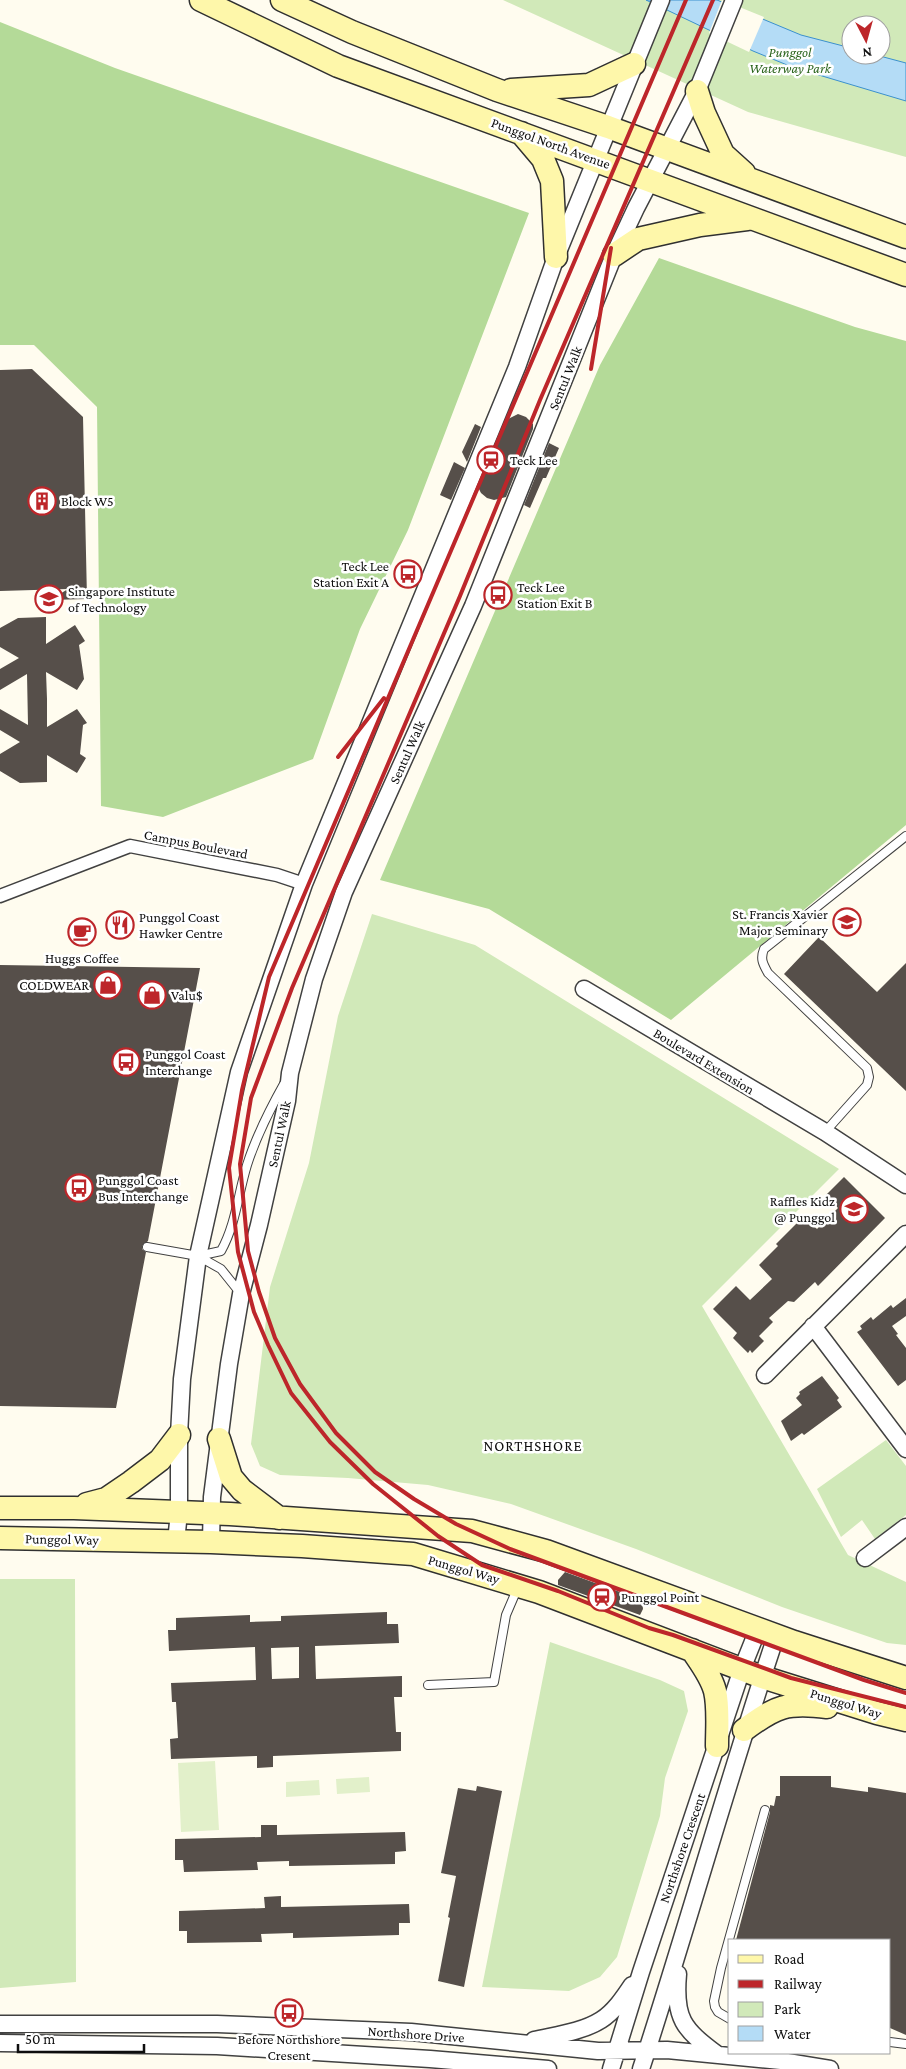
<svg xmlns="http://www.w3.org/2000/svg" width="906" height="2069" font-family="'Crimson Pro',serif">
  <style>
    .green { fill: #d1e9b9; fill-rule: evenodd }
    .forest { fill: #b4da98 }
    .pitch { fill: #e2f0ca }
    .water { fill: #b4dcf6; stroke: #3b90cd }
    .pier { fill: #fffcef }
    .building { fill: #564f4a; fill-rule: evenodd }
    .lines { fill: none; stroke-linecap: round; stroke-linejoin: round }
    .service-casing { stroke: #414141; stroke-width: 10 }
    .pedestrian-casing { stroke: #414141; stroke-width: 15 }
    .minor-casing { stroke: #414141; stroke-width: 19 }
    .secondary-casing { stroke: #303030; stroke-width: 25 }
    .service { stroke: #fff; stroke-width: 8 }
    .pedestrian { stroke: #fff; stroke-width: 12 }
    .minor { stroke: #fff; stroke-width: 16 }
    .secondary { stroke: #fef7aa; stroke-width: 22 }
    .rail { stroke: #bd262a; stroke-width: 4 }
    .labels { text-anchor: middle; stroke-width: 5; stroke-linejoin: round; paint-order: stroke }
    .park-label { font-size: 14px; font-style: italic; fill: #2c651e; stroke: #fff }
    .street-label { font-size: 14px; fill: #0e0e0e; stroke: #fff }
    .poi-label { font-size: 14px; fill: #0e0e0e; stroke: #fff; text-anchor: start }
    .neighbourhood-label { font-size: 15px; letter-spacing: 1px; fill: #0e0e0e; stroke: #fff }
  </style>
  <rect width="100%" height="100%" fill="#fffcef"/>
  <!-- green -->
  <path class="green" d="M503,0h403v157l-158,-45zM851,25h30v30h-30z
    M372,914l103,31 364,224 -137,137 146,249 58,27v63l-19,-2 -105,-36 -146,-58 -125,-45 -83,-19 -80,-7 -68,-3 -20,-9 -9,-22 19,-157 39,-124 29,-147z
    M886,1440l20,26v49l-31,24 -13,-19 -21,17 -24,-48z
    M0,1579h75l1,403 -76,6z
    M550,1642l110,38 24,11 4,20 -23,67 -5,38 -43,141 -17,20 -31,14 -87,-4z"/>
  <!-- forest -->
  <path class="forest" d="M0,22l115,46 414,145 -121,317 -48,99 -47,130 -150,58 -62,-11 -4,-399 -63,-62h-34z
    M659,258l196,69 51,14v484l-235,195 -182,-111 -109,-29 220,-515z"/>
  <!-- pitch -->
  <path class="pitch" d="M215,1761l4,69 -38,2 -3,-69z
    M369,1777l1,15 -33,2 -1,-15z
    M319,1780l1,15 -34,2v-15z"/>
  <!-- water -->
  <path class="water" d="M646,0h71l84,35 50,13v7h25l30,8v38l-114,-34 -39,-16z"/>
  <!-- pier -->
  <path class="pier" d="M722,0l42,17 -15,35 -40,-19z"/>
  <!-- building -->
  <path class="building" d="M32,369l51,48 4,182 -37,1 18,-11 -68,2v-221z
    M518,414l8,3 7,7v5l-27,68 -12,3 -7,-2 -6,-5 -3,-6 28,-67z
    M475,424l6,3 -14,35 -5,-10z
    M549,443l10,5 -13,30h-3l-13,30 -6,-3z
    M454,462l11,6 -14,32 -11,-5z
    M46,617v27l29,-19 10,16 -6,4 5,34 -7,11 -31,-18 1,27v28l30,-18 10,14 -4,2 -3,29 6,4 -9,15 -30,-18v27l-27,1 -20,-12v-17l20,-12 -20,-12v-21l28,16 -1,-51 -27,16v-21l19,-11 -19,-11v-19l18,-10z
    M819,937l58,55 29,-29v128l-122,-117z
    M0,965l200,3 -52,273 -6,5v3l4,3 -30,156 -116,-2z
    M844,1177l41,41 -67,68 -3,-4 -21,20 -6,-1 -19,17 4,4 -14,14 5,5 -12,12 -2,-3 -2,3 -15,-15 4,-5 -24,-24 23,-23 14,14 22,-21 -13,-14 19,-19 -2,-2 28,-28 13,13 21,-21 -12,-13z
    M906,1298v18l-14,10 6,8 -2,1 10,13v32l-8,6 -41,-54 5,-3 -2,-3 11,-9 2,3 18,-15 2,3z
    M822,1376l17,22 -2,2 5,7 -38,28 -2,-2 -11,8 -10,-20 21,-16 -6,-7 4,-4 -1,-2z
    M565,1572l77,28 1,9 -3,6 -82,-30v-5z
    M387,1612v12h11l1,19 -84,3 1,33 86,-3v21h-8l2,35h5v19l-128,5v11l-16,1v-12l-86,3 -1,-20 8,-1 -2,-36h-4l-1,-19 85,-3 -1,-33 -86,4 -1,-21h8v-12l74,-3v7l31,-1v-5zM299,1647v31l-27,1 -1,-31z
    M780,1776h51v11l37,5v-5l38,6v242l-16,-7v-88h-154l34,-128v-7l4,1 2,-10h4z
    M477,1786l25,5 -38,196 -26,-6 12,-63 -2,-1 8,-41 -15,-3 17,-85 18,3z
    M261,1825h16v10l128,-3 1,19 -11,1v12l-106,2v-5l-32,1 1,8 -74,2 -1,-12h-8v-21l86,-2z
    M281,1896v11l128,-3 1,19h-11v12l-106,3v-5l-32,1 1,8 -75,1v-12h-8v-20l86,-3 -1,-11z"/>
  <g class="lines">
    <!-- service casing -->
    <g class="service-casing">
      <path id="service" d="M825,1132l42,-47 2,-8 -2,-9 -99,-95c-5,-9 -8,-14 -4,-24l142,-113
        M147,1247l51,9 23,13 20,25
        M198,1256l23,-5c15,-27 17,-57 26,-86 9,-28 23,-56 37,-81
        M428,1685l66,-3 12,-67 12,-28
        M730,2019l-12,-7 -3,-5 -1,-6 7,-33 44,-158
        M890,2042l16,2"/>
    </g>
    <!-- pedestrian casing -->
    <g class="pedestrian-casing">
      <path id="pedestrian" d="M0,896l130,-50 147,29 27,9"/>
    </g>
    <!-- minor casing -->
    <g class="minor-casing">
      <path id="minor" d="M584,989l241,143 81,53
        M813,1326l93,123
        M765,1375l141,-141
        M176,1542l3,-30v-77l3,-56 16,-123 41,-184 65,-188 213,-517 39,-110 105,-257
        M211,1542l1,-45 17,-133 12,-70 18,-69 28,-124 3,-28 24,-94 30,-87 129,-286 141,-351 22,-47 61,-117 37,-91
        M865,1558l41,-31
        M678,1974c-4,45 5,55 40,81
        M0,2024h217l194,8 187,19 69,-1 114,11 49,8
        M534,2040c22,-5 48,-8 67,-20 13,-8 23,-23 31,-35
        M0,2043l217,3 213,13 118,10
        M611,2069l30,-97 101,-303 16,-40
        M641,2069c47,-144 87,-290 135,-433"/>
    </g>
    <!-- secondary casing -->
    <g class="secondary-casing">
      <path id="secondary" d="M201,0l137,66 568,209
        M282,0l70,32 145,58 111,37 298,110
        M511,90l78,-5 45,-21
        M697,91l7,22 19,41 21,19
        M521,133l22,26 9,22 4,76
        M614,255l24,-16 62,-14 47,-6
        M219,1439l12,38 11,13 37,28
        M87,1504l19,-5 25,-17 29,-22 19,-25
        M0,1508h74l156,6 242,17 74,20 248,91 112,36
        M0,1538l211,4 91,4 111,8 126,38 223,85 115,36 29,7
        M692,1650c8,12 19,26 23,41 4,17 2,37 2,55
        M744,1730c32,-24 43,-28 83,-23"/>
    </g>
    <!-- service -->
    <use href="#service" class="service"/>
    <!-- pedestrian -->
    <use href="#pedestrian" class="pedestrian"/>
    <!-- minor -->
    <use href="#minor" class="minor"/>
    <!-- secondary -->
    <use href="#secondary" class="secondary"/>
    <!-- rail -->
    <path class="rail" d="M686,0l-417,977 -27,113 -13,78 9,84 16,60 14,33 23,48 39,49 43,42 65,52 44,29 76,26 91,37 24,7 118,43 115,29
      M713,0l-173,400 -80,196 -168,392 -41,110 -11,66 8,87 11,41 16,46 25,46 36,49 39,39 39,27 42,25 54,25 354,131 42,13
      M591,369l20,-121
      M338,757l46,-59"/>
  </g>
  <!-- icons -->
  <defs>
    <g id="station-ring" transform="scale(1.4375)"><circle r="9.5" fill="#fff" stroke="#bd262a" stroke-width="1.5"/><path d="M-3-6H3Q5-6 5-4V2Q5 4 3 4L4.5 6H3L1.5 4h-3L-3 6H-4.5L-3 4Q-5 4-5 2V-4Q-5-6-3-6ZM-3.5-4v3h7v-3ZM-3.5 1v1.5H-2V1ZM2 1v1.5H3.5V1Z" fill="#bd262a"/></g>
    <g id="building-ring" transform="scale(1.4375)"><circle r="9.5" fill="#fff" stroke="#bd262a" stroke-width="1.5"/><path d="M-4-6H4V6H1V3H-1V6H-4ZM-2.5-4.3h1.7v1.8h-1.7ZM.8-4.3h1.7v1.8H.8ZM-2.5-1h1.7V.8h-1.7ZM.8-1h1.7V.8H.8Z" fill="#bd262a"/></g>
    <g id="bus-ring" transform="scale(1.4375)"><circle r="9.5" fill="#fff" stroke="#bd262a" stroke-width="1.5"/><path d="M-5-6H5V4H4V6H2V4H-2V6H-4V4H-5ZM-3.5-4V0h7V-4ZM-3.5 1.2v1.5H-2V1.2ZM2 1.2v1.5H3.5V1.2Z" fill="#bd262a"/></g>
    <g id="university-ring" transform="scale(1.4375)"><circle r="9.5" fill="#fff" stroke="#bd262a" stroke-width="1.5"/><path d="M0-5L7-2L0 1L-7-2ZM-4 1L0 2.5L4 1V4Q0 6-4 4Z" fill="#bd262a"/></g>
    <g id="school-ring" transform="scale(1.4375)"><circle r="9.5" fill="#fff" stroke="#bd262a" stroke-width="1.5"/><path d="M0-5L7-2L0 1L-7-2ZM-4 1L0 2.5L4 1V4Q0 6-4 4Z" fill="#bd262a"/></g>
    <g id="restaurant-ring" transform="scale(1.4375)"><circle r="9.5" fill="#fff" stroke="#bd262a" stroke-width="1.5"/><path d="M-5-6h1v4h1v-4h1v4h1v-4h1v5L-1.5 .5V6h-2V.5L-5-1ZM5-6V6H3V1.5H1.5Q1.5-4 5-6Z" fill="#bd262a"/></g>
    <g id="cafe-ring" transform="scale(1.4375)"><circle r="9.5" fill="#fff" stroke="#bd262a" stroke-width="1.5"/><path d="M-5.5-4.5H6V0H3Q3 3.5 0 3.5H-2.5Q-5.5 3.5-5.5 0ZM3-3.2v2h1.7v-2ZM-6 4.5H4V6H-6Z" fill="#bd262a"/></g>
    <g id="shop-ring" transform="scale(1.4375)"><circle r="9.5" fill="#fff" stroke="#bd262a" stroke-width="1.5"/><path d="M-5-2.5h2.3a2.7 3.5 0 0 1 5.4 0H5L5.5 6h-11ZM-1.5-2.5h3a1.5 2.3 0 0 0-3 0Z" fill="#bd262a"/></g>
  </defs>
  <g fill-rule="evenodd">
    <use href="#station-ring" x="491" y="460"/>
    <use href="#building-ring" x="42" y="501"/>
    <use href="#bus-ring" x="408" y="574"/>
    <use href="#bus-ring" x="498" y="595"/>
    <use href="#university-ring" x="49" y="599"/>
    <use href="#school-ring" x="847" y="922"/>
    <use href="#restaurant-ring" x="120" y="925"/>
    <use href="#cafe-ring" x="82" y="932"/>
    <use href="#shop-ring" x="108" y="985"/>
    <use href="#shop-ring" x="152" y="995"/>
    <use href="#bus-ring" x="126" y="1062"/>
    <use href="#bus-ring" x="79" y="1188"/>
    <use href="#school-ring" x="854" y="1209"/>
    <use href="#station-ring" x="602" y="1597"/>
    <use href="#bus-ring" x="289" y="2013"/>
  </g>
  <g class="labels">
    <!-- park labels -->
    <g class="park-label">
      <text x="790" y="57">Punggol<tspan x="790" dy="16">Waterway Park</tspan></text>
    </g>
    <!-- street labels -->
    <g class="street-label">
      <text transform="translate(551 143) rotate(20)" y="5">Punggol North Avenue</text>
      <text transform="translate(565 378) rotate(-68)" y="5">Sentul Walk</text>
      <text transform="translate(407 752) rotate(-66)" y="5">Sentul Walk</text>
      <text transform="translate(196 844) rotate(11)" y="5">Campus Boulevard</text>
      <text transform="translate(704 1061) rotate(31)" y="5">Boulevard Extension</text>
      <text transform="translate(279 1134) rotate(-78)" y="5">Sentul Walk</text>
      <text transform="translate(62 1539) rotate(1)" y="5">Punggol Way</text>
      <text transform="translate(464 1569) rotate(16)" y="5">Punggol Way</text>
      <text transform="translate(846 1703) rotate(17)" y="5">Punggol Way</text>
      <text transform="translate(682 1848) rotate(-71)" y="5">Northshore Crescent</text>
      <text transform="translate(416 2034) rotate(4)" y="5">Northshore Drive</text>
    </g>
    <!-- poi labels -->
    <g class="poi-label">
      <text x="510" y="465">Teck Lee</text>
      <text x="61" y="506">Block W5</text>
      <text x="389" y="571" text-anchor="end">Teck Lee<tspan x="389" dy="16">Station Exit A</tspan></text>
      <text x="517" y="592">Teck Lee<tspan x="517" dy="16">Station Exit B</tspan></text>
      <text x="68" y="596">Singapore Institute<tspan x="68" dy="16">of Technology</tspan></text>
      <text x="828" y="919" text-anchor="end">St. Francis Xavier<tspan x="828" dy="16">Major Seminary</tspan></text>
      <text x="139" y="922">Punggol Coast<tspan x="139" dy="16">Hawker Centre</tspan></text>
      <text x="82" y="963" text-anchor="middle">Huggs Coffee</text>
      <text x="89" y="990" text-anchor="end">COLDWEAR</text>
      <text x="171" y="1000">Valu$</text>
      <text x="145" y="1059">Punggol Coast<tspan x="145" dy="16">Interchange</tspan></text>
      <text x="98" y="1185">Punggol Coast<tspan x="98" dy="16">Bus Interchange</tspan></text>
      <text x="835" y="1206" text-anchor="end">Raffles Kidz<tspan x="835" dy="16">@ Punggol</tspan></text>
      <text x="621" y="1602">Punggol Point</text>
      <text x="289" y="2044" text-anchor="middle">Before Northshore<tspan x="289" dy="16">Cresent</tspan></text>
    </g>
    <!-- neighbourhood labels -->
    <g class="neighbourhood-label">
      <text x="533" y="1451">NORTHSHORE</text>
    </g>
  </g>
  <!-- legend -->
  <rect x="728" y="1939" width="162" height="115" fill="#ffffff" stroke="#9f9f9f"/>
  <rect x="738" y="1955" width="25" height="8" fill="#fef7aa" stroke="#9f9f9f"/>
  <text x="774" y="1964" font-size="15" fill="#0e0e0e">Road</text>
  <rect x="738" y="1980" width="25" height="8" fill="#bd262a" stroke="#9f9f9f"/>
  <text x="774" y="1989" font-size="15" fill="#0e0e0e">Railway</text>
  <rect x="738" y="2002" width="25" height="15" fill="#d1e9b9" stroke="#9f9f9f"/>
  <text x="774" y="2014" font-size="15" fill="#0e0e0e">Park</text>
  <rect x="738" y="2026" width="25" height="15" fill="#b4dcf6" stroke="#9f9f9f"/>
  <text x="774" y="2039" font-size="15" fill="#0e0e0e">Water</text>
  <!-- north arrow -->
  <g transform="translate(866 40) rotate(174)"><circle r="24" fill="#ffffff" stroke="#9f9f9f"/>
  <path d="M0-4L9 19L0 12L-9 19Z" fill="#bd262a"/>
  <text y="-8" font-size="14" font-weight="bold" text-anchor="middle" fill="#0e0e0e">N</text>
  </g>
  <!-- scale -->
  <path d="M18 2044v8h126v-8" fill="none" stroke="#0e0e0e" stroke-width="2.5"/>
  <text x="25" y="2044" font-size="15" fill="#0e0e0e" stroke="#ffffff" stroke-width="4" paint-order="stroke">50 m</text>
</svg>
